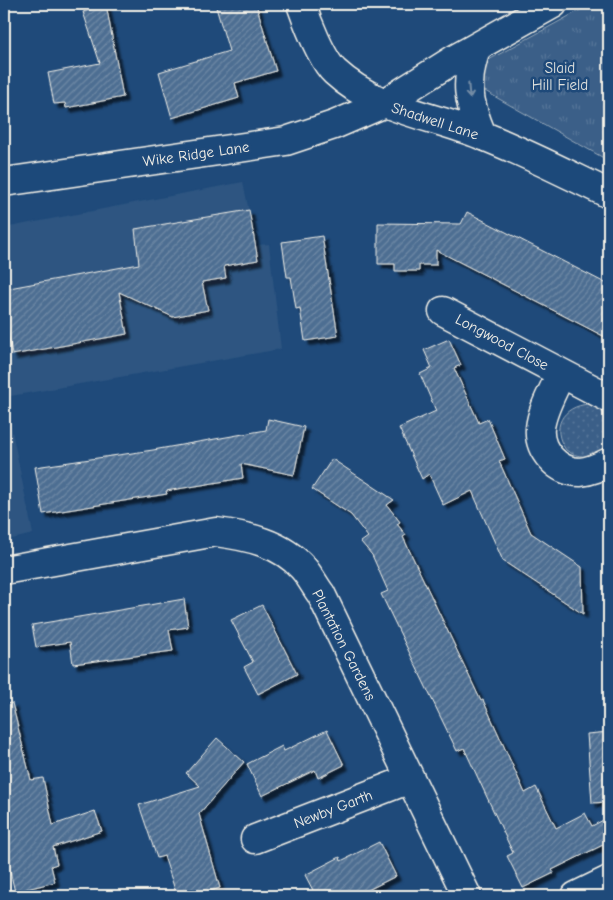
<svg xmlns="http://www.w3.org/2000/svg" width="613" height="900" font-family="'Comic Neue',sans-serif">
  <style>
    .built { fill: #2d5581 }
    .grass { fill: url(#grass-dots); stroke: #97a8b8 }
    .park { fill: url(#park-tufts); stroke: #97a8b8 }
    .building { fill: url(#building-hatch); stroke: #f4f1e8; filter: url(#shadow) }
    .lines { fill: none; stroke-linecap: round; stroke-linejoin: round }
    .minor-casing { stroke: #f4f1e8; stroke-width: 31 }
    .minor { stroke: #1f4a7a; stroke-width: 28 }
    .oneway { stroke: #748da6 }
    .labels { text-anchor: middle; stroke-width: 5; stroke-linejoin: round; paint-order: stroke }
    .park-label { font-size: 15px; fill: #e1e2de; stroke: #1f4a7a }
    .street-label { font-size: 15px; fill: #f4f1e8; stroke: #1f4a7a }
  </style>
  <defs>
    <pattern id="grass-dots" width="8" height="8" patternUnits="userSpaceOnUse" patternTransform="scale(1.25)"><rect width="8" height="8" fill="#3a5f88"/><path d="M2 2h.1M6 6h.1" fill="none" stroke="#577699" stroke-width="1.8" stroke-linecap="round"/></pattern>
    <pattern id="park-tufts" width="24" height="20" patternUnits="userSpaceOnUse" patternTransform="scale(1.25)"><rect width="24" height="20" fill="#3a5f88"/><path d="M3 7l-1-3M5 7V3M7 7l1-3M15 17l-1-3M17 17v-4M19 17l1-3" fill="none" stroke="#577699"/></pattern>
    <pattern id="building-hatch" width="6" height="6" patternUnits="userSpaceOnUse" patternTransform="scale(1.25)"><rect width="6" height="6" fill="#4d6e92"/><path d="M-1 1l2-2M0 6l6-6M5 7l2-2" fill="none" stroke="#708aa6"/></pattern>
    <filter id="shadow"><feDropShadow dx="4.5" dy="4.5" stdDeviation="1" flood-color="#0009"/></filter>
  </defs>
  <rect width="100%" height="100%" fill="#1f4a7a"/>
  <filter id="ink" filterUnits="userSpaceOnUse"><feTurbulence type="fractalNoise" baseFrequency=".02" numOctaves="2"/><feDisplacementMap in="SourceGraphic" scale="10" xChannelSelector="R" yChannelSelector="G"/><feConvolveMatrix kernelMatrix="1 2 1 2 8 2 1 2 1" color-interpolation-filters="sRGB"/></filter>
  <g filter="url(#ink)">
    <!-- built -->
    <path class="built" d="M243,182l13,63 13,-1 12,105 -276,48 28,137 -29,7v-313z"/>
    <!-- grass -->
    <path class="grass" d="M589,404l20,10v34c-16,7 -27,13 -43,2 -16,-22 -4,-44 23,-46z"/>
    <!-- park -->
    <path class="park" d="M591,4h18v157l-140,-79 -6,-8z"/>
    <!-- building -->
    <path class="building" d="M106,4l17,93 -57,11 -1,-5 -11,1 -6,-31 52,-10 -17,-51z
      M215,4h41l20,67 -41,12 4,15 -67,20 -13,-46 70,-21z
      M249,210l9,50 -34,6 2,12 -24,4 6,28 -35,7 -54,-25 8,42 -115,21 -8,-46v-20l135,-25 -4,-35z
      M467,212l142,73v54l-173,-89v15h-17v6h-24v-7h-17v-41l83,1z
      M322,236l16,100 -33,5 -5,-33 -4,1 -5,-32h-4l-5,-35z
      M449,339l12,26 -7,3 25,55 9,-4 17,40 -6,2 32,72 51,34 1,47 -80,-53 -31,-70 -29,14 -14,-31 -7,5 -23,-51 37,-17 -16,-37 12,-6 -8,-18z
      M268,419l36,8 -10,48 -53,-11 2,14 -77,13 1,3 -124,20 -8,-47 118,-17 113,-20z
      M332,459l62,41 -7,5 13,17 -3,2 9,11 -3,2 78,164 2,-1 42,93 11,-6 20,41 29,-15 7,13 17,-9v25l-57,28 2,3 -31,15 -16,-32 6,-3 -49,-105 -7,3 -76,-157 7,-3 -16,-36 -11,-13 7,-5 -17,-22 -39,-26z
      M184,599l4,28 -19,3 4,21 -100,13 -3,-22 -34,5 -4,-22z
      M262,605l35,69 -39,20 -14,-27 9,-5 -22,-42z
      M12,703l19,77 12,-2 10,47 42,-14 7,20 -49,16 4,17 -6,2 4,16 -40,10 -11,-46v-142z
      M327,730l17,35 -26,13 -3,-8 -53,26 -15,-32 35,-18 2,5z
      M609,732v70l-17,1 -5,-69z
      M217,738l27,24 -45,52 21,74 -25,8h-18l-13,-40 -7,2 -18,-53 61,-19 -14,-13z
      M379,842l17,34 -40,20h-40l-11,-21 35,-18 1,4z"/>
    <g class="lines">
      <!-- minor casing -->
      <g class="minor-casing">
        <path id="minor" d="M301,4c6,17 21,56 34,68 41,38 96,43 146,63 44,17 86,39 128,59
          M477,47c-13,34 -9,55 5,88
          M4,182l282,-41 48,-16 49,-21 70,-44 100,-56
          M443,311l166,87
          M561,373c-7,17 -19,36 -21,55 -2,22 17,44 40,44 11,-1 19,-5 29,-10
          M4,570l212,-38c31,4 65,11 87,36 7,8 12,18 18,26l146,302
          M255,839l155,-60
          M576,896l33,-16"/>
      </g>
      <!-- minor -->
      <use href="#minor" class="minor"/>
    </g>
    <!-- one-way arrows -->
    <defs><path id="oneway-shaft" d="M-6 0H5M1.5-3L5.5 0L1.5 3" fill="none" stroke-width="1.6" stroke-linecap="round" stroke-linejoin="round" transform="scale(1.25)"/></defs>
    <use class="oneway" href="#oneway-shaft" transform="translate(469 91) rotate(85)"/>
  </g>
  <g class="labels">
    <!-- park labels -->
    <g class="park-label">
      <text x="560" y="73">Slaid<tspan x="560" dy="17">Hill Field</tspan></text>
    </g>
    <!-- street labels -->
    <g class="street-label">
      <text transform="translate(435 121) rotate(18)" y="5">Shadwell Lane</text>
      <text transform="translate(196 154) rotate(-8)" y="5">Wike Ridge Lane</text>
      <text transform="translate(502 342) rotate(28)" y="5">Longwood Close</text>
      <text transform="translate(344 645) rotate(63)" y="5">Plantation Gardens</text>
      <text transform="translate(333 809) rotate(-21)" y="5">Newby Garth</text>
    </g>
  </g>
  <!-- margin -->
  <rect width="613" height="900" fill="none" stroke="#1f4a7a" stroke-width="20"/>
  <rect x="10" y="10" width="593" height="880" fill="none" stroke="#f4f1e8" stroke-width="2" filter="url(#ink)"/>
</svg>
